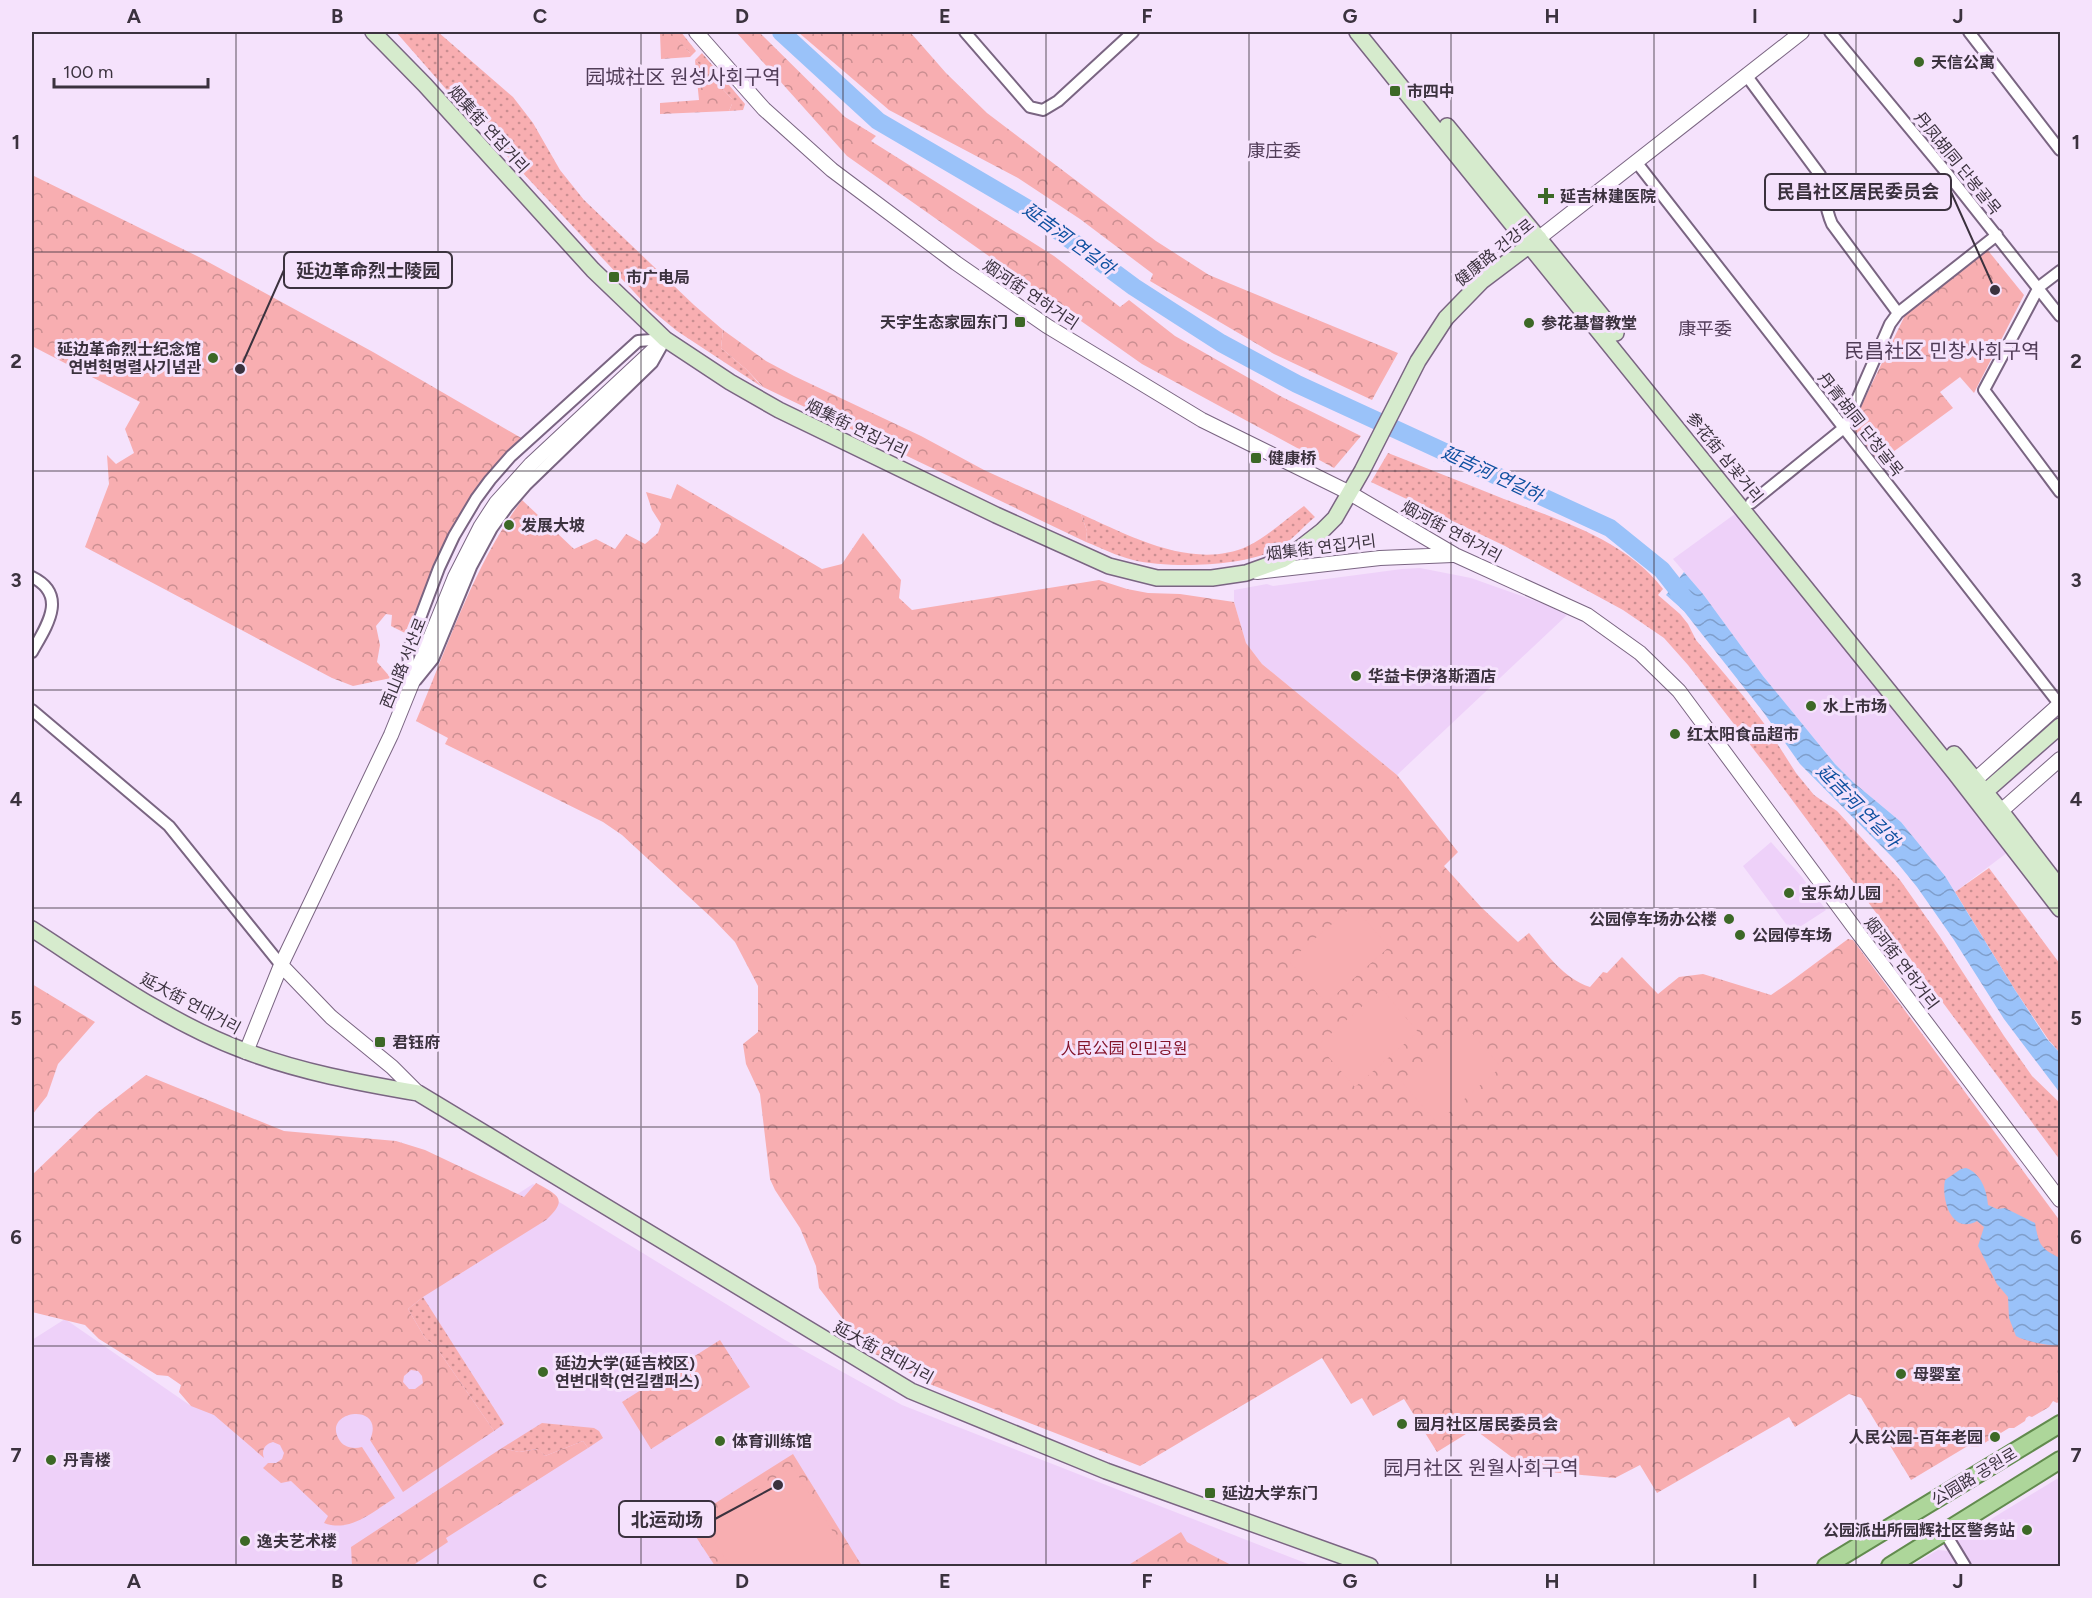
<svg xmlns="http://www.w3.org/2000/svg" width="2092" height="1598" font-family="Figtree,'Noto Sans SC','Noto Sans KR',sans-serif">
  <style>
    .built { fill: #eed1f9 }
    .grass { fill: url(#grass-dots) }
    .forest { fill: url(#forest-crowns); fill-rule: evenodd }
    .pitch { fill: #f8aeb1 }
    .water { fill: url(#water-waves) }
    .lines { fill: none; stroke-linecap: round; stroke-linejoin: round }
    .river { stroke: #9ac2f9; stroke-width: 18 }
    .minor-casing { stroke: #7a6582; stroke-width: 14 }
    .tertiary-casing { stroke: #7a6582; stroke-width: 16 }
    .secondary-casing { stroke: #7a6582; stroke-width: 18 }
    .primary-casing { stroke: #628b4e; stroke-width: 20 }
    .minor { stroke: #fff; stroke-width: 10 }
    .tertiary { stroke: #fff; stroke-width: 14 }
    .secondary { stroke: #d6ebcd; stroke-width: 15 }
    .primary { stroke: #add69a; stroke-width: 16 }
    .grid { fill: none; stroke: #3b323e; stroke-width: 1.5; stroke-opacity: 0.55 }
    .poi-dot { fill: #3c6826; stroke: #f5e2fc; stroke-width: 2 }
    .labels { text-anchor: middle; stroke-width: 6; stroke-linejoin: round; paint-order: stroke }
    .poi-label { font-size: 16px; font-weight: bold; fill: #3b323e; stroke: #f5e2fc; text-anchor: start }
    .street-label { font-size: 16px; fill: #3b323e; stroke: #f5e2fc }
    .park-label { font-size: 16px; fill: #84152b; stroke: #f5e2fc }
    .neighbourhood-label { font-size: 18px; fill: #513d58; stroke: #f5e2fc }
    .water-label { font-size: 18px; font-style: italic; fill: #0e50a0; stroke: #f5e2fc }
    .quarter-label { font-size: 20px; fill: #513d58; stroke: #f5e2fc }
    .leader { fill: none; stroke: #3b323e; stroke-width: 2 }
    .callout-dot { fill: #3b323e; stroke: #f5e2fc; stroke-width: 2 }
    .callout { fill: #f5e2fc; stroke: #3b323e; stroke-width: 2 }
    .callout-label { font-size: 18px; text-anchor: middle; font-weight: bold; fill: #3b323e }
    .neatline { fill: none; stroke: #3b323e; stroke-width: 2 }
    .grid-label { font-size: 20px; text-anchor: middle; font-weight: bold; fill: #3b323e }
  </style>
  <defs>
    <pattern id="grass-dots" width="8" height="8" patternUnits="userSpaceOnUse" patternTransform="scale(1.5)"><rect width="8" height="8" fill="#f8aeb1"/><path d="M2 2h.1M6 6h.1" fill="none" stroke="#ca8e91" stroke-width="1.8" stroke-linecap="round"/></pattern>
    <pattern id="forest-crowns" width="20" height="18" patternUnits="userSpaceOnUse" patternTransform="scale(1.5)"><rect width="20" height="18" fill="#f8aeb1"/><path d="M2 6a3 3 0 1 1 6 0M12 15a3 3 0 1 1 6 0" fill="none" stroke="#ca8e91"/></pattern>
    <pattern id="water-waves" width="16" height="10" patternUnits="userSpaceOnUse" patternTransform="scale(1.5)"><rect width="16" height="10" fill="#9ac2f9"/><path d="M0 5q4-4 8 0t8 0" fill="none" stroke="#7f9ecb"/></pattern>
  </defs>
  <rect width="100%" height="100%" fill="#f5e2fc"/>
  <!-- built -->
  <path class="built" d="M1739,511l269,341 -53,40 -10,-16 -44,-54 -48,-40 -18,-18 -72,-88 -60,-82 -30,-35z
    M1420,568l51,10 73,26 23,11 -170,160 -135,-111 -16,-21 -12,-41v-12l33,-6 6,2 129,-17z
    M1771,842l31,35 24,33 -34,22 -49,-66z
    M533,1184l18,13 234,143 117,65 411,161h-1281v-226l33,-21 126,87z
    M2060,1477v89h-89l-12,-19 -1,-7 2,-2z
    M1938,1550l10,1 10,15h-47z"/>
  <!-- grass -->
  <path class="grass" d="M396,32h42l75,65 20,26 27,47 24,30 110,105 29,25 -2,18 26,22 15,17 -85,-56 -28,-23 -157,-168 1,-8 -12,-15 -7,4z
    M670,32h11l15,19 -6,6v-4z
    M702,53l43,51 -2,6 -14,1 3,-7v-5l-37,-39z
    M1388,453c38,15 77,30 116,46 55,21 122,41 159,90l-5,6 22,19 8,10 8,16 48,57 22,29 30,47 18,22 23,16 63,69 40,57 64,99 28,40 28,27v57l-291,-391 -81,-104 -24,-27 -41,-28 -118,-64 -134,-64z
    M1304,506l11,11c-11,9 -22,22 -34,30 -33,20 -111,22 -148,13 -16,-4 -32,-12 -47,-18l1,-11 -6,-17c49,22 113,57 167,32 20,-10 38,-27 56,-40z
    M1989,868l71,96v89l-12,-14 -33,-49 -60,-98z
    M423,1297l81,127 -10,7 -58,-84 -11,-9 -17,-29z
    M542,1423l52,5 5,3 4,7 -15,10 -5,-7 -38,15 -8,-7 -18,3 -17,-4z"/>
  <!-- forest -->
  <path class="forest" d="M671,32l19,21v4l-29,2 -1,-26z
    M736,32h23l86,85 31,19 -5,5 183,115 66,51 9,-7 46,36 107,61 79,39 -27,32 -192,-104 -295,-208z
    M798,32h112l36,41 41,40 169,128 53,34 189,78 -26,47 -98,-46 -124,-73 3,-7 -73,-55 -62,-41 -129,-68z
    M695,60l37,39v5l-3,7 -69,3v-11l39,-3z
    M32,175l167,82 174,95 150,87 -88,130 -30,64 -14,-7 1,-11 -6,-1 -10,12 4,19 -3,17 14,16 -38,8 -21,-8 -247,-131 24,-63 -2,-29 9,9 18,-11 -9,-24 15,-27 -108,-56z
    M1986,248l38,47 -50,98 -14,-16 -20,15 13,16 -75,55 -24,-31 -2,-7 56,-116z
    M723,330l43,31 28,15 127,60 63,34 97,44 6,17 -1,11 -323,-155 -16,-17 -26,-22z
    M677,484l145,85 20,-5 21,-31 38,47 -2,18 13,12 187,-30 28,9 21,4 32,1 54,8 12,41 16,21 135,111 61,77 -14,14 37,41 37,35 11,-9c18,21 34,45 61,54l13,-15 4,1 15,-16 36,37 21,-17 24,-3 68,21 19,-13 58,-43 5,1 207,281v180l-3,2 -4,-2 -4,6 -17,10 -3,-1 -3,2 -1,3 -11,7h-5l-31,19h-12l-55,33 -50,-82 -12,-4 -54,33 -6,-10 -132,76 -17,-28 -25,13 -77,-7 -13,-4 -51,-38 -37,23 -33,-53 -31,17 -11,-18 -11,6 -29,-46 -182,108 -208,-81 -66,-36 -47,-61 -3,-22 -16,-38 -25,-38 -5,-11 -10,-85 -14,-30 -3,-20 15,-12v-46l-23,-44 -22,-23 -91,-84 -19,-13 -158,-78 3,-6 -32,-17c32,-75 57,-155 106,-221l52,49 22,-10 19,10 11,-15 19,10 13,-11 3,-9 -9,-14 -6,-18 25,7z
    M32,984l63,38 -37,42 -11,32 -15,19z
    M146,1075l138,56 112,10 29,9 99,47 12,-14c22,12 33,16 10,37l-123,77 -15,12 17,29 11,9 58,84 -91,61 -33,-52c17,-39 -51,-30 -30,1 5,7 14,8 22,6l33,51c-22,13 -44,35 -71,25l4,-7 -37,-35 -10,2 -18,-15 5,-5h8l6,-4 2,-6 -4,-8 -7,-3c-8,2 -12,8 -9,16l-50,-43 -23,-9 -12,-14 2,-7 -13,-9 -11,-1 -58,-36 -14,-14 -53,-13 2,-9 -2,-1v-127l65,-62zM411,1370l7,1 4,5 1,7 -8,6h-6l-6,-7 1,-6z
    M720,1340l30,47 -99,62 -29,-47z
    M583,1441l5,7 -142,90 2,4 -36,24h-60l-1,-19 151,-99 17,4 19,-3 7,7z
    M793,1454l69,112h-147l-30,-46 10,-4z
    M1181,1532l6,10 46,24h-106z"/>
  <!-- pitch -->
  <path class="pitch" d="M1353,906l36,41 -63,56 -37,-42z
    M1382,989l36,43 -63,55 -37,-42z
    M1465,1025l36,42 -64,56 -36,-42z
    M793,1467l61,99h-124l-27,-43z"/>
  <!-- water -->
  <path class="water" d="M1684,572l19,22 60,82 72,88 18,18 48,40 44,54 70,114 32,49 13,14v40l-56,-74 -50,-79 -37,-53 -22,-27 -95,-96 -36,-51 -81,-103 -17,-15z
    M1966,1168c15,5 21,23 22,37l9,4 8,-1 30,15c4,22 5,25 25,35v87c-9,2 -36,-4 -44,-9l-7,-18 -1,-21 -11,-13 -19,-38 6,-19 -7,-6c-25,14 -36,-21 -32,-41l16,-11z"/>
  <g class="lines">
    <!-- river -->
    <path class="river" d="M781,32l97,89 152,89 104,77 87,56 76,41 313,144 52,42 26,33"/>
    <!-- minor casing -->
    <g class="minor-casing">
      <path id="minor" d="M965,32l65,75 13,3 15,-9 75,-69
        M1830,32l116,140 114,144
        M1969,32l91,118
        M1746,75l74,100c5,17 4,31 12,49l66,89
        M1637,163l423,542
        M2060,271l-21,16 -55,103 76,102
        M1751,503l94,-76 45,-103 8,-11 99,-78
        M32,577c37,18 14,50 0,75
        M416,680l17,-21 38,-92 21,-39 15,-21 19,-22 126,-122 9,-16
        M411,683l-3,-30 3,-11 28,-74 15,-32 22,-37 14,-19 21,-24 127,-115 27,-2
        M32,710l137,116 112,139
        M1945,1533l20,33"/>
    </g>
    <!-- tertiary casing -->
    <g class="tertiary-casing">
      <path id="tertiary" d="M696,32l68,77 68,61 124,93 91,63 155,94 146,72 107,63 132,60 53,38 39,38 177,239 204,270
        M1539,238l263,-206
        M1257,572l123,-14 73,-3
        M1975,789v-9l85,-76
        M1992,810l9,1 59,-52
        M281,965l50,52 61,50 26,26
        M246,1052l35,-87 110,-230 64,-158 26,-51 15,-23 35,-39 134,-125"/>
    </g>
    <!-- secondary casing -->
    <g class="secondary-casing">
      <path id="secondary" d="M373,32l52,53 168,185 72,69 65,43 49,28 217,105 113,51 48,12h55l34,-5 36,-13 13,-8 27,-21 13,-13 27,-47 56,-110 28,-43 36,-37 57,-43
        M1357,32l598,741 105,136
        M1447,126l169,207
        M1954,754l47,57 59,77
        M1977,799l83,-73
        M32,929c68,44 137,94 213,122 55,21 115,32 173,42l493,298 195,80 264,95"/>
    </g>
    <!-- primary casing -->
    <g class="primary-casing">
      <path id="primary" d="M1826,1566l234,-142
        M1890,1566l170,-106"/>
    </g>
    <!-- minor -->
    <use href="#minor" class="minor"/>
    <!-- tertiary -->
    <use href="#tertiary" class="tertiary"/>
    <!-- secondary -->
    <use href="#secondary" class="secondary"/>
    <!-- primary -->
    <use href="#primary" class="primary"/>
  </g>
  <!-- grid -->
  <path class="grid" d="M236,32v1534M438,32v1534M641,32v1534M843,32v1534M1046,32v1534M1249,32v1534M1451,32v1534M1654,32v1534M1856,32v1534M32,252h2028M32,471h2028M32,690h2028M32,908h2028M32,1127h2028M32,1346h2028"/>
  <!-- markers -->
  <g class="poi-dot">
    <circle cx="1919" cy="62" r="6"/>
    <rect x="1389" y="85" width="12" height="12" rx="3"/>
    <path d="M1543 187h6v6h6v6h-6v6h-6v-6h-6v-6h6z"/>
    <rect x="608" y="271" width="12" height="12" rx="3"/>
    <rect x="1014" y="316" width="12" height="12" rx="3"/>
    <circle cx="1529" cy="323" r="6"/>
    <circle cx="213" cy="358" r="6"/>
    <rect x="1250" y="452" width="12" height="12" rx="3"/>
    <circle cx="509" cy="525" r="6"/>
    <circle cx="1356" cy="676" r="6"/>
    <circle cx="1811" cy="706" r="6"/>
    <circle cx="1675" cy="734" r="6"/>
    <circle cx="1789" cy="893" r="6"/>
    <circle cx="1729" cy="919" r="6"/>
    <circle cx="1740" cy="935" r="6"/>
    <rect x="374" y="1036" width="12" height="12" rx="3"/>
    <circle cx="543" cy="1372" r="6"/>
    <circle cx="1901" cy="1374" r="6"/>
    <circle cx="1402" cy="1424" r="6"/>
    <circle cx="1995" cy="1437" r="6"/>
    <circle cx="720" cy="1441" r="6"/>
    <circle cx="51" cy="1460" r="6"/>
    <rect x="1204" y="1487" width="12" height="12" rx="3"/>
    <circle cx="2027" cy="1530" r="6"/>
    <circle cx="245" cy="1541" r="6"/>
  </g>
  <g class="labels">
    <!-- poi labels -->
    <g class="poi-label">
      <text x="1931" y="68">天信公寓</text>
      <text x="1407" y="97">市四中</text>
      <text x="1560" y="202">延吉林建医院</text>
      <text x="626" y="283">市广电局</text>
      <text x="1008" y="328" text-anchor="end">天宇生态家园东门</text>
      <text x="1541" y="329">参花基督教堂</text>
      <text x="201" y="355" text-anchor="end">延边革命烈士纪念馆<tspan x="201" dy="18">연변혁명렬사기념관</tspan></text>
      <text x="1268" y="464">健康桥</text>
      <text x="521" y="531">发展大坡</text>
      <text x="1368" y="682">华益卡伊洛斯酒店</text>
      <text x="1823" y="712">水上市场</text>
      <text x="1687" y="740">红太阳食品超市</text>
      <text x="1801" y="899">宝乐幼儿园</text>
      <text x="1717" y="925" text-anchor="end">公园停车场办公楼</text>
      <text x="1752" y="941">公园停车场</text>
      <text x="392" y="1048">君钰府</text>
      <text x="555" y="1369">延边大学(延吉校区)<tspan x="555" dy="18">연변대학(연길캠퍼스)</tspan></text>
      <text x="1913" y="1380">母婴室</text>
      <text x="1414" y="1430">园月社区居民委员会</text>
      <text x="1983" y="1443" text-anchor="end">人民公园-百年老园</text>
      <text x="732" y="1447">体育训练馆</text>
      <text x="63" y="1466">丹青楼</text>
      <text x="1222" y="1499">延边大学东门</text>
      <text x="2015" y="1536" text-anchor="end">公园派出所园辉社区警务站</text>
      <text x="257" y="1547">逸夫艺术楼</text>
    </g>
    <!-- street labels -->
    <g class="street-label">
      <text transform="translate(489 129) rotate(48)" y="6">烟集街 연집거리</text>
      <text transform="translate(1958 163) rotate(51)" y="6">丹凤胡同 단봉골목</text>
      <text transform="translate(1494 252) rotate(-39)" y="6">健康路 건강로</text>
      <text transform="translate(1031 294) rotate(34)" y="6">烟河街 연하거리</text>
      <text transform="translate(1861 424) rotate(52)" y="6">丹青胡同 단청골목</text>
      <text transform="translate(857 428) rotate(26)" y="6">烟集街 연집거리</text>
      <text transform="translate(1725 457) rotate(51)" y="6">参花街 삼꽃거리</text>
      <text transform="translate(1452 531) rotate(28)" y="6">烟河街 연하거리</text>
      <text transform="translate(1321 547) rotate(-7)" y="6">烟集街 연집거리</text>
      <text transform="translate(403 663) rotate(-68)" y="6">西山路 서산로</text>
      <text transform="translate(1902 963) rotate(53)" y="6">烟河街 연하거리</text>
      <text transform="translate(191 1003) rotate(28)" y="6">延大街 연대거리</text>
      <text transform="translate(884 1352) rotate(29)" y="6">延大街 연대거리</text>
      <text transform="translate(1974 1476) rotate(-31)" y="6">公园路 공원로</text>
    </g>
    <!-- park labels -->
    <g class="park-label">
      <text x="1124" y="1054">人民公园 인민공원</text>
    </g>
    <!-- neighbourhood labels -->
    <g class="neighbourhood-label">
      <text x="1274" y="157">康庄委</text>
      <text x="1705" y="335">康平委</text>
    </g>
    <!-- water labels -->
    <g class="water-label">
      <text transform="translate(1069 239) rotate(36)" y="6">延吉河 연길하</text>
      <text transform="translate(1492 474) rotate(25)" y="6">延吉河 연길하</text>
      <text transform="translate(1858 806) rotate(45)" y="6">延吉河 연길하</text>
    </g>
    <!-- quarter labels -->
    <g class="quarter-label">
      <text x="683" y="84">园城社区 원성사회구역</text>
      <text x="1942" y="358">民昌社区 민창사회구역</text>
      <text x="1481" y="1475">园月社区 원월사회구역</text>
    </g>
  </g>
  <!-- callouts -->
  <path class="leader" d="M1995 290L1951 192M240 369L284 270M778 1485L715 1519"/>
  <g class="callout-dot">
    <circle cx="1995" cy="290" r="6"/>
    <circle cx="240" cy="369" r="6"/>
    <circle cx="778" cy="1485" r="6"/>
  </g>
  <g class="callout">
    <rect x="1765" y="174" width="186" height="36" rx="6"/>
    <rect x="284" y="252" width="168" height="36" rx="6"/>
    <rect x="619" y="1501" width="96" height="36" rx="6"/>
  </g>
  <g class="callout-label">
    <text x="1858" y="198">民昌社区居民委员会</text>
    <text x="368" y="277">延边革命烈士陵园</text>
    <text x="667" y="1526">北运动场</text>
  </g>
  <!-- border -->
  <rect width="2092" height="1598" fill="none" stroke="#f5e2fc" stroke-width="66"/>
  <!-- scale -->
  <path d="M54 78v9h154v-9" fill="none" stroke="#3b323e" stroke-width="3"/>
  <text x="63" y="78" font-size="18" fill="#3b323e" stroke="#f5e2fc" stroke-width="4.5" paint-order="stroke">100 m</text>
  <rect x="33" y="33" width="2026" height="1532" class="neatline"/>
  <g class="grid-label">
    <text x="134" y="23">A</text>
    <text x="337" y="23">B</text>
    <text x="540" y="23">C</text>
    <text x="742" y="23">D</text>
    <text x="945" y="23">E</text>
    <text x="1147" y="23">F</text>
    <text x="1350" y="23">G</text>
    <text x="1552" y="23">H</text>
    <text x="1755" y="23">I</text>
    <text x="1958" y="23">J</text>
    <text x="16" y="149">1</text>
    <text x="2076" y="149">1</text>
    <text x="16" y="368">2</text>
    <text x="2076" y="368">2</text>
    <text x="16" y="587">3</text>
    <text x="2076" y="587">3</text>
    <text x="16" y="806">4</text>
    <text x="2076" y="806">4</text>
    <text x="16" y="1025">5</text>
    <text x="2076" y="1025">5</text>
    <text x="16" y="1244">6</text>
    <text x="2076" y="1244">6</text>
    <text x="16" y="1462">7</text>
    <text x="2076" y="1462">7</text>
    <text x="134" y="1588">A</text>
    <text x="337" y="1588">B</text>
    <text x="540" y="1588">C</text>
    <text x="742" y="1588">D</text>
    <text x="945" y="1588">E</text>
    <text x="1147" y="1588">F</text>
    <text x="1350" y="1588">G</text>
    <text x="1552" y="1588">H</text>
    <text x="1755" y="1588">I</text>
    <text x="1958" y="1588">J</text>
  </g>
</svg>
